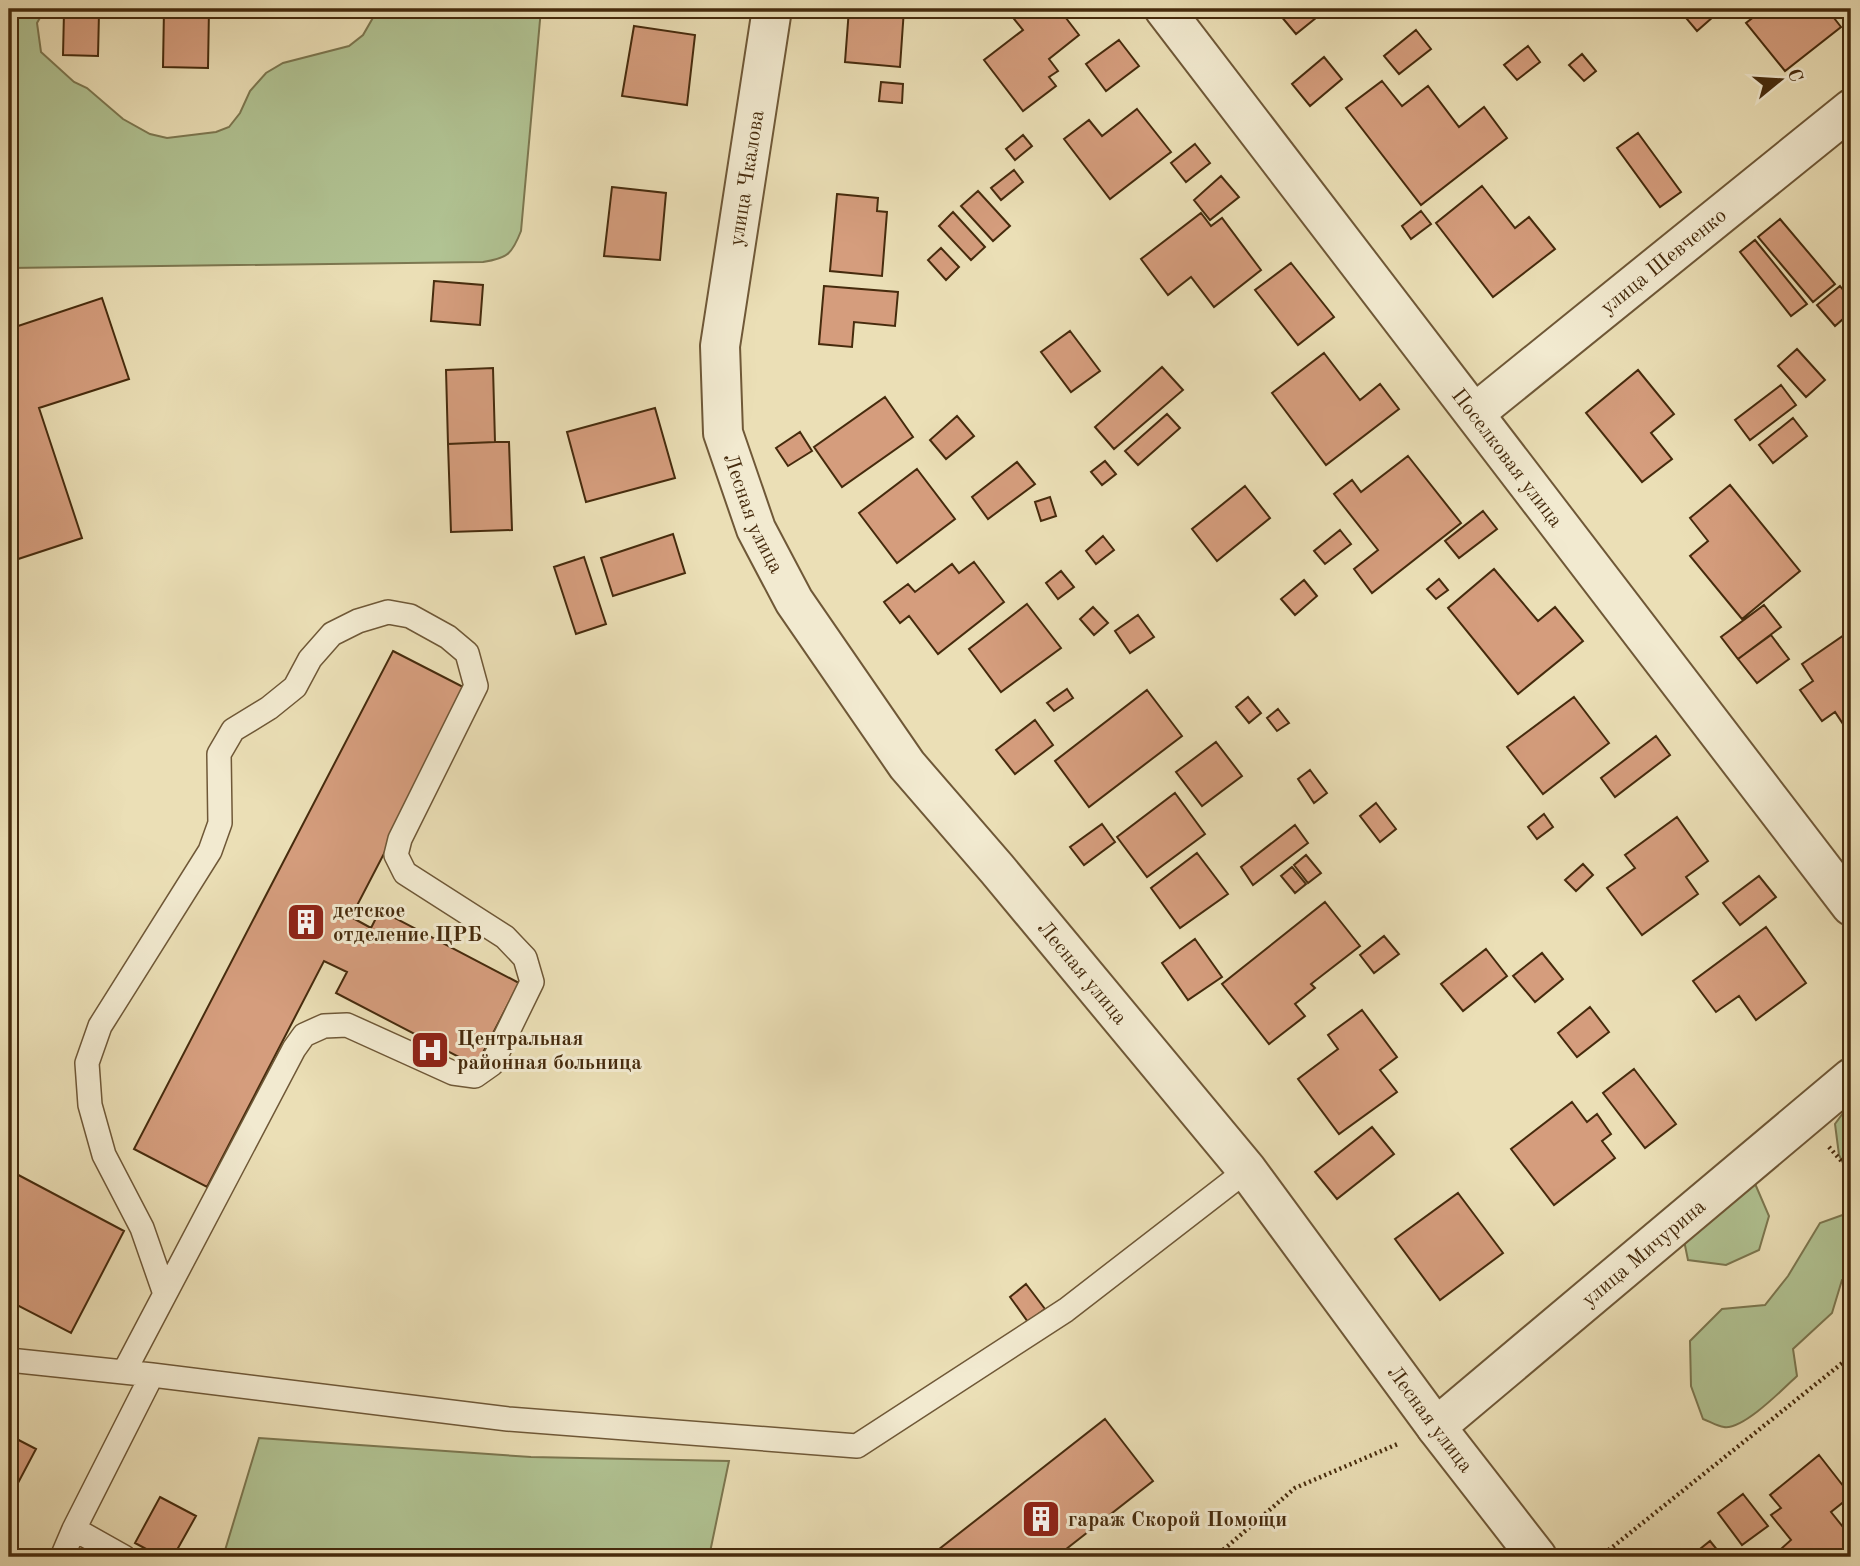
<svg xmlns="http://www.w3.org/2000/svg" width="1860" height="1566" font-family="'Old Standard TT',serif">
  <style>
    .green { fill: #b1c393; stroke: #7c7750; stroke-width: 2 }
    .building { fill: #d59d7d; stroke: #462b0d; stroke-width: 2 }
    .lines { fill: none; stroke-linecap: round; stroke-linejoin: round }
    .service-casing { stroke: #6f5837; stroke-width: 26 }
    .minor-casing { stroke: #6f5837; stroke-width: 42 }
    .path { stroke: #462b0d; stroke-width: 4.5; stroke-dasharray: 2 3.5; stroke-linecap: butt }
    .service { stroke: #f2ead0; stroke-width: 23 }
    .minor { stroke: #f2ead0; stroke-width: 38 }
    .labels { text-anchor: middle; stroke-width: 6; stroke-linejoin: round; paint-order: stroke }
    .street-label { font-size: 21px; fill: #462b0d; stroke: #f2ead0 }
    .poi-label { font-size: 21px; font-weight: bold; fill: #462b0d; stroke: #f2ead0; text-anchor: start }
  </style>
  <rect width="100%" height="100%" fill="#ebdfb6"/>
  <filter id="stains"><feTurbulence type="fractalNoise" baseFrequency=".00286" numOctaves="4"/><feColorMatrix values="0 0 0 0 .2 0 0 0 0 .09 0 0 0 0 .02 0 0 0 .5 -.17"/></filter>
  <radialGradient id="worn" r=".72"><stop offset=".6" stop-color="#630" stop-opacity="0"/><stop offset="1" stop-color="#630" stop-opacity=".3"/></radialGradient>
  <!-- green -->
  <path class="green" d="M9,9h36l-8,14 4,29 33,30 13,6 36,31 27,15 17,4 49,-6 13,-5 11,-14 10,-22 16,-18 17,-10 66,-17 14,-11 15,-26h163l-20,222c-9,23 -13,27 -38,31l-474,6z
    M1851,1102v77l-12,-24 -4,-31z
    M1753,1179l16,37 -10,34 -33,15 -38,-5 -6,-29z
    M1851,1212v65l-9,3 -10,33 -39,36 4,27c-14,13 -54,54 -73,51 -7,-1 -15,-6 -21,-8l-12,-33 -1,-45 32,-32 43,-4 23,-29 32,-53z
    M259,1438l272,19 198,4 -20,96h-486z"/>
  <!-- building -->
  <path class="building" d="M164,9h45l-1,59 -45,-1z
    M849,9h55l-4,58 -55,-5z
    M1006,9h53l20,26 -30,24 9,12 -9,6 7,9 -33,25 -39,-51 39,-30z
    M1275,9h52l-31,25z
    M1697,9h25l-25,22 -11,-13z
    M1764,9h63l14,18 -56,44 -39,-48z
    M64,12l35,1 -1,43 -35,-1z
    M634,26l61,9 -8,70 -65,-9z
    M1416,30l15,19 -32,25 -15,-18z
    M1119,40l20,26 -33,25 -20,-27z
    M1528,46l12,16 -23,18 -13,-15z
    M1582,54l14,17 -12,10 -15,-16z
    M1324,57l18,22 -32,27 -18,-22z
    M1382,81l20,25 26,-20 31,41 25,-20 23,31 -86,67 -75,-97z
    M881,82l22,2 -1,19 -23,-2z
    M1137,109l34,43 -61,47 -46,-60 25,-19 13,16z
    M1638,133l43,59 -21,15 -43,-59z
    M1023,135l9,11 -17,14 -9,-11z
    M1195,144l15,19 -24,19 -15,-19z
    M1014,170l9,12 -22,18 -10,-12z
    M1221,176l18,21 -29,23 -16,-20z
    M1482,186l33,42 14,-11 26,32 -62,48 -57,-74z
    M612,187l54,6 -6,67 -56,-4z
    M978,191l32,35 -17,15 -32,-35z
    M837,194l41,4 -1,13 10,1 -5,64 -52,-5z
    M1421,211l10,13 -20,15 -9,-13z
    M953,212l32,35 -14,13 -32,-34z
    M1201,213l10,13 11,-8 39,52 -47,37 -23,-30 -23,18 -27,-36z
    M1780,219l55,65 -22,18 -55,-65z
    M1755,240l52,64 -16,12 -51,-64z
    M941,248l18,19 -13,13 -18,-20z
    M1291,263l43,54 -36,28 -43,-55z
    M434,281l49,4 -3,40 -49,-4z
    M824,286l74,6 -3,34 -41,-4 -2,25 -33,-3z
    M1840,286l11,14v12l-16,14 -18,-21z
    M102,298l27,81 -90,29 43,130 -73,24v-233z
    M1070,331l30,40 -29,21 -30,-40z
    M1797,349l28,31 -19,17 -28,-31z
    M1324,353l36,47 20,-16 19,25 -73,56 -54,-72z
    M1162,367l21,23 -69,59 -19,-22z
    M493,368l2,74 -47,2 -2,-74z
    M1638,370l36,44 -23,19 21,26 -30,23 -56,-69z
    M1781,385l15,20 -46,35 -15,-20z
    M885,397l28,40 -71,50 -28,-40z
    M655,408l20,70 -89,24 -19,-70z
    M1167,414l13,14 -42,37 -13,-14z
    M957,416l17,20 -28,23 -16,-19z
    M1793,418l14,18 -34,27 -14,-18z
    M800,432l12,19 -24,15 -12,-18z
    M495,442h14l3,88 -61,2 -3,-88z
    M1408,456l53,67 -89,70 -18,-24 24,-19 -44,-56 18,-14 9,12z
    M1105,461l11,13 -14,11 -11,-13z
    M1017,462l18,22 -47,35 -16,-22z
    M917,469l38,50 -58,44 -38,-50z
    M1730,485l70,86 -58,48 -52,-63 18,-15 -18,-23z
    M1245,486l25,32 -53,43 -25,-32z
    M1050,497l6,19 -15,5 -6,-19z
    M1483,511l14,18 -38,29 -14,-17z
    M1340,530l11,14 -26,20 -11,-13z
    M673,534l12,39 -72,23 -12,-38z
    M1103,536l11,14 -18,14 -10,-13z
    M584,557l22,67 -30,10 -22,-67z
    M974,562l30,40 -66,52 -29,-38 -9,7 -16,-21 24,-18 7,8 37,-28 7,9z
    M1494,569l44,52 17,-14 28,34 -65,53 -70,-86z
    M1061,571l13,16 -16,12 -12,-16z
    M1439,579l9,11 -12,9 -9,-10z
    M1304,580l13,16 -22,19 -14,-16z
    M1027,604l34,44 -60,44 -32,-43z
    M1764,605l17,22 -43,32 -17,-22z
    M1093,607l15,16 -14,12 -14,-16z
    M1138,615l16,22 -24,16 -15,-22z
    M1850,631l1,96 -4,3 -12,-18 -13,9 -22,-31 13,-9 -11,-17z
    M1771,635l18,24 -32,24 -19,-24z
    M393,651l76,39 -118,227 20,11 9,-18 139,73 -43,83 -140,-73 11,-21 -23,-11 -117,226 -73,-38z
    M1067,689l6,9 -19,13 -7,-8z
    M1147,690l35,46 -93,71 -34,-46z
    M1248,697l13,16 -12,10 -13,-16z
    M1574,697l35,46 -66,51 -36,-47z
    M1278,709l11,14 -12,8 -10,-13z
    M1035,720l18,25 -38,29 -19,-24z
    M1656,736l14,19 -55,42 -14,-19z
    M1216,742l26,34 -40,30 -26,-34z
    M1310,770l17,23 -13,10 -16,-24z
    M1175,793l30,41 -58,43 -30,-40z
    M1376,803l20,26 -16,13 -20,-26z
    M1544,814l9,13 -16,12 -9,-12z
    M1677,817l31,44 -22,16 12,17 -56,41 -35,-47 28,-20 -10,-13z
    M1102,824l13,18 -31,23 -14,-18z
    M1295,825l13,18 -55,42 -12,-18z
    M1197,853l31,41 -48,34 -29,-40z
    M1306,855l15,18 -13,10 -14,-18z
    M1583,864l10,11 -17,16 -11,-11z
    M1292,867l14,17 -11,9 -14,-17z
    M1759,876l17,21 -36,28 -17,-22z
    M1325,902l35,44 -49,38 4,4 -20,16 10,12 -36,28 -47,-60z
    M1766,927l40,56 -50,37 -17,-24 -23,16 -23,-31z
    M1384,936l15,18 -25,19 -14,-18z
    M1195,939l27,38 -34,23 -26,-37z
    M1486,949l21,27 -44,35 -22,-27z
    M1542,953l21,26 -28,23 -22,-26z
    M1590,1007l19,25 -32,25 -19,-24z
    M1362,1010l35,47 -17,13 17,22 -58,42 -41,-55 40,-30 -10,-14z
    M1634,1069l42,55 -31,24 -42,-55z
    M1572,1102l15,20 10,-8 14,20 -9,7 13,17 -61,47 -43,-56z
    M1372,1127l22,27 -57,45 -22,-27z
    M9,1170l115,61 -53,102 -62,-32z
    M1458,1193l45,60 -63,47 -45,-61z
    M1026,1284l19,25 -17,13 -18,-25z
    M1105,1419l48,62 -97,76h-127z
    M9,1435l27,14 -27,51z
    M1819,1455l32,41 -20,16 20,25v20h-61l-8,-9 9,-8 -20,-25 10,-7 -11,-13z
    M1743,1494l25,32 -26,19 -24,-32z
    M160,1497l36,19 -23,41h-12l-26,-14z
    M1710,1541l13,16h-33z"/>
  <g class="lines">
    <!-- service casing -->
    <g class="service-casing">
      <path id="service" d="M9,1360l143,15 356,44 349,27 209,-136 181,-140
        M124,1372l170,-323 10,-14 20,-9 23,-1 106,48 22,3 17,-12 40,-82 -7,-24 -20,-21 -100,-64 -9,-18 4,-16 76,-153 -9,-33 -19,-16 -38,-21 -22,-4 -30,9 -26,13 -22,25 -15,28 -26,21 -36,22 -14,24 1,69 -10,28 -110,175 -13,37 3,42 14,50 38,73 23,66
        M62,1557l12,-28
        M124,1557l-50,-28 78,-154"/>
    </g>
    <!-- minor casing -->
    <g class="minor-casing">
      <g id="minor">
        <path id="s1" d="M772,9l-52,337 3,87 33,96 38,72 113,164 90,104 250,301 189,257 101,130"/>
        <path id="s2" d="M1164,9l687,897"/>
        <path id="s3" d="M1475,413l376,-304"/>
        <path id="s4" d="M1436,1427l415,-349"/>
      </g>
    </g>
    <!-- path -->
    <path class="path" d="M1829,1147l22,25
      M1215,1557l80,-69 105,-45
      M1600,1557l251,-201"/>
    <!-- service -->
    <use href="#service" class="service"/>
    <!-- minor -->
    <use href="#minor" class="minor"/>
  </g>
  <!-- icons -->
  <defs>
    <g id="building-square" transform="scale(2.0125)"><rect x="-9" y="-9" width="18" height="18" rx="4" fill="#8f2418" stroke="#f2ead0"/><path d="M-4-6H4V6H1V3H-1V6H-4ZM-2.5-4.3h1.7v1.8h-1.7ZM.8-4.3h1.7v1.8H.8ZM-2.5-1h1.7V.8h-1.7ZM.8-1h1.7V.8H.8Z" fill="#fff"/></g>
    <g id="hospital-square" transform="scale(2.0125)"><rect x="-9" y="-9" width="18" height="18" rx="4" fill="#8f2418" stroke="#f2ead0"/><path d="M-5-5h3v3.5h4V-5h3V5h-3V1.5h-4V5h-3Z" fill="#fff"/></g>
  </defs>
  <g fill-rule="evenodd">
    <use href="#building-square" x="306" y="922"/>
    <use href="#hospital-square" x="430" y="1050"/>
    <use href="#building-square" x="1041" y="1519"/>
  </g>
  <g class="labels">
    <!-- street labels -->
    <g class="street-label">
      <text transform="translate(746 178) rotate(-81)" y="7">улица Чкалова</text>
      <text dy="7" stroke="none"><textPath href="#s3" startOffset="242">улица Шевченко</textPath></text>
      <text dy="7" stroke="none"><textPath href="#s2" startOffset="565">Поселковая улица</textPath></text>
      <text dy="7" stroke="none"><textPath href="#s1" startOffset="514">Лесная улица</textPath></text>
      <text dy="7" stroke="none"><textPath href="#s1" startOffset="1082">Лесная улица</textPath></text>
      <text dy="7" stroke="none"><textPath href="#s4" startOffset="271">улица Мичурина</textPath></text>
      <text dy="7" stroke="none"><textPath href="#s1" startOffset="1648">Лесная улица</textPath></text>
    </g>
    <!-- poi labels -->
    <g class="poi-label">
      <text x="333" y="917">детское<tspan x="333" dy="24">отделение ЦРБ</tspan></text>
      <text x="457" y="1045">Центральная<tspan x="457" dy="24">районная больница</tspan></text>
      <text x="1068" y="1526">гараж Скорой Помощи</text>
    </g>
  </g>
  <!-- margin -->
  <rect width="1860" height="1566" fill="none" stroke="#ebdfb6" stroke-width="35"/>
  <rect x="10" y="10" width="1839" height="1545" fill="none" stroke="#462b0d" stroke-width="3.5"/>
  <rect x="18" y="18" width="1825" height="1531" fill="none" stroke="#462b0d" stroke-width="2"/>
  <!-- north arrow -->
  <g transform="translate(1780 80) rotate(72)" stroke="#f2ead0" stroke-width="5" paint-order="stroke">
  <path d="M0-5L12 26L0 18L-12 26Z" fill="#462b0d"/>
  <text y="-10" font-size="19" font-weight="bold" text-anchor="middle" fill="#462b0d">С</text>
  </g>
  <rect width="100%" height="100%" filter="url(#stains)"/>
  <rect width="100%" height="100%" fill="url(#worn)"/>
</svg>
